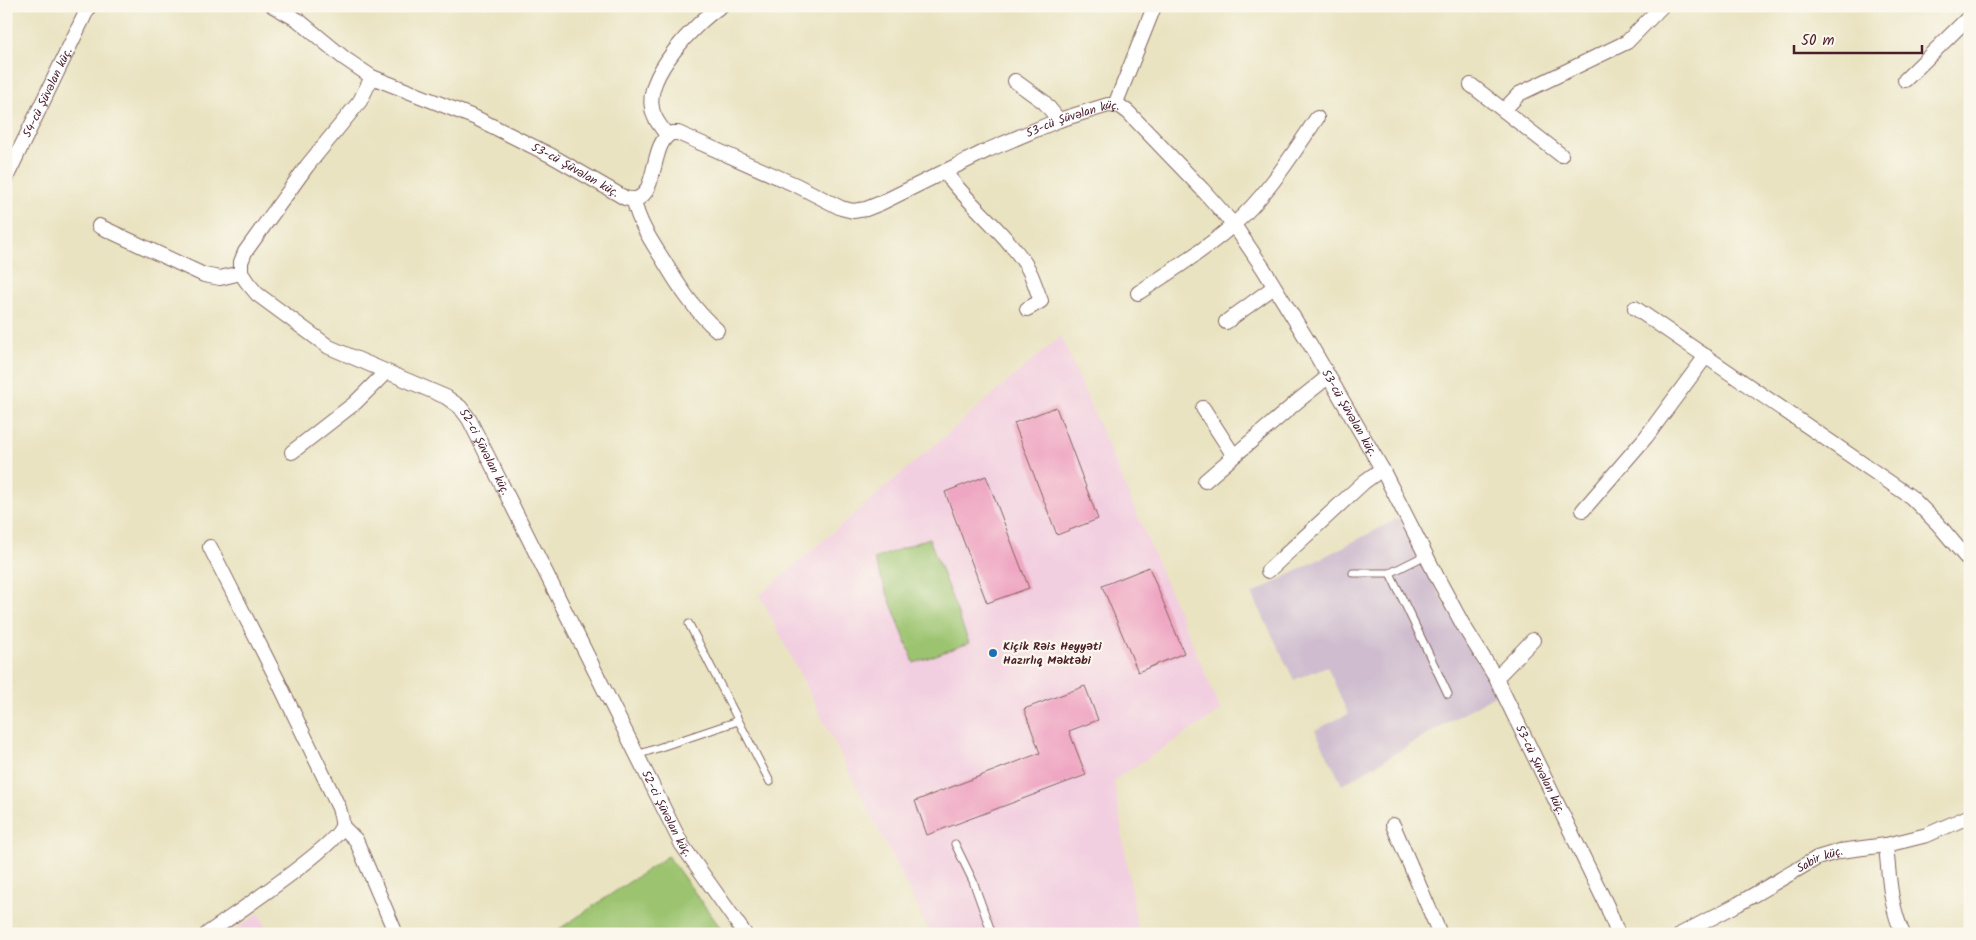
<svg xmlns="http://www.w3.org/2000/svg" width="1976" height="940" font-family="Kalam,sans-serif">
  <style>
    .built { fill: #f2cfe0 }
    .industrial { fill: #cfbdcf }
    .green { fill: #9cc470; stroke: #73724e }
    .building { fill: #efa6c2 }
    .lines { fill: none; stroke-linecap: round; stroke-linejoin: round }
    .lane-casing { stroke: #826460; stroke-width: 9 }
    .street-casing { stroke: #826460; stroke-width: 16 }
    .lane { stroke: #fff; stroke-width: 7 }
    .street { stroke: #fff; stroke-width: 14 }
    .poi-dot { fill: #1f6fb2; stroke: #fbf7ec; stroke-width: 2 }
    .labels { text-anchor: middle; stroke-width: 4.5; stroke-linejoin: round; paint-order: stroke }
    .street-label { font-size: 12px; fill: #4a1f2b; stroke: #fbf7ec }
    .poi-label { font-size: 12px; font-weight: bold; fill: #4a1f2b; stroke: #fbf7ec; text-anchor: start }
  </style>
  <rect width="100%" height="100%" fill="#fbf7ec"/>
  <filter id="ink" filterUnits="userSpaceOnUse"><feTurbulence type="fractalNoise" baseFrequency=".02" numOctaves="2"/><feDisplacementMap in="SourceGraphic" scale="10" xChannelSelector="R" yChannelSelector="G"/><feConvolveMatrix kernelMatrix="1 2 1 2 8 2 1 2 1" color-interpolation-filters="sRGB"/></filter>
  <filter id="wash" filterUnits="userSpaceOnUse"><feTurbulence type="fractalNoise" baseFrequency=".0096" numOctaves="4" result="noise"/><feDisplacementMap in="SourceGraphic" scale="20" xChannelSelector="R" yChannelSelector="G"/><feGaussianBlur stdDeviation="1.12" result="paint"/><feColorMatrix in="noise" values="0 0 0 0 0 0 0 0 0 0 0 0 0 0 0 0 0 1.4 0 .05"/><feComposite in="paint" operator="in"/></filter>
  <g filter="url(#wash)">
    <rect width="100%" height="100%" fill="#e9e3c1"/>
    <!-- built -->
    <path class="built" d="M1061,336l160,375 -107,69 24,154h-207l-171,-339z
      M259,913l11,21h-41z"/>
    <!-- industrial -->
    <path class="industrial" d="M1399,518l26,51 71,125 -154,91 -27,-55 33,-16 -21,-48 -33,14 -42,-86z"/>
    <!-- green -->
    <path class="green" d="M929,538l40,105 -55,20 -40,-104z
      M668,856l57,78h-173z"/>
    <g id="blocks">
      <!-- building -->
      <path class="building" d="M1056,407l42,112 -41,16 -43,-112z
        M986,476l43,112 -42,15 -42,-111z
        M1149,567l35,86 -46,19 -36,-86z
        M1085,686l13,34 -29,11 17,44 -159,60 -12,-34 125,-48 -16,-44z"/>
    </g>
  </g>
  <g filter="url(#ink)">
    <use href="#blocks" fill-opacity="0" stroke="#826460" stroke-width="1"/>
    <g class="lines">
      <!-- lane casing -->
      <g class="lane-casing">
        <path id="lane" d="M1426,555l-36,18 58,121
          M1353,573h37
          M689,624l81,158
          M637,755l101,-34
          M955,844l18,37 19,53"/>
      </g>
      <!-- street casing -->
      <g class="street-casing">
        <g id="street">
          <path id="s1" d="M273,6l25,14 46,38 28,19 104,41 76,38 73,42c36,11 22,-55 47,-65h6l120,53 43,22 12,3 13,-2 15,-6 107,-53 71,-30 49,-15 12,1 8,6 74,77 32,36 29,43 48,78 71,123 55,108 26,48 33,53 111,228 11,28"/>
          <path id="s2" d="M372,77l-12,24 -53,65 -62,86 -4,10v11l6,9 10,12 72,53 117,50 14,10 9,12 213,426 63,89"/>
          <path d="M1905,80l65,-64"/>
          <path d="M1015,81l29,21 15,18"/>
          <path d="M1471,85l90,70"/>
          <path d="M1115,105l39,-98"/>
          <path d="M1504,110l15,-16 108,-52 35,-36"/>
          <path d="M667,135c-6,-8 -14,-17 -15,-27 -7,-33 43,-85 69,-102"/>
          <path d="M945,172c24,33 59,59 81,93 7,11 10,24 15,36l-14,8"/>
          <path id="s3" d="M6,178l83,-172"/>
          <path d="M634,201c5,23 18,41 31,62 15,25 30,48 52,67"/>
          <path d="M99,226l105,49 16,3 21,-5"/>
          <path d="M1138,293c32,-21 65,-42 94,-67 34,-29 60,-71 85,-108"/>
          <path d="M1635,308l276,189 27,27 32,38"/>
          <path d="M1226,322l48,-35"/>
          <path d="M1203,408l31,48"/>
          <path d="M292,452l63,-49 31,-31"/>
          <path d="M1205,481l94,-81 30,-24"/>
          <path d="M1583,510l63,-73 60,-81"/>
          <path d="M1268,571l96,-89 18,-13"/>
          <path d="M1496,678l37,-38"/>
          <path d="M1393,825l47,109"/>
          <path d="M342,826l14,14 40,94"/>
          <path d="M1886,845c3,31 4,61 17,89"/>
          <path d="M207,934c23,-17 129,-87 135,-108 1,-5 -2,-13 -3,-18l-61,-127 -68,-134"/>
          <path id="s4" d="M1681,934l57,-30 79,-46 23,-7 46,-6 21,-5 20,-5 43,-19"/>
        </g>
      </g>
      <!-- lane -->
      <use href="#lane" class="lane"/>
      <!-- street -->
      <use href="#street" class="street"/>
    </g>
  </g>
  <!-- markers -->
  <circle class="poi-dot" cx="993" cy="653" r="5"/>
  <g class="labels">
    <!-- street labels -->
    <g class="street-label">
      <text dy="4" stroke="none"><textPath href="#s3" startOffset="95">54-cü Şüvəlan küç.</textPath></text>
      <text dy="4" stroke="none"><textPath href="#s1" startOffset="930">53-cü Şüvəlan küç.</textPath></text>
      <text dy="4" stroke="none"><textPath href="#s1" startOffset="346">53-cü Şüvəlan küç.</textPath></text>
      <text dy="4" stroke="none"><textPath href="#s1" startOffset="1365">53-cü Şüvəlan küç.</textPath></text>
      <text dy="4" stroke="none"><textPath href="#s2" startOffset="550">52-ci Şüvəlan küç.</textPath></text>
      <text dy="4" stroke="none"><textPath href="#s1" startOffset="1770">53-cü Şüvəlan küç.</textPath></text>
      <text dy="4" stroke="none"><textPath href="#s2" startOffset="955">52-ci Şüvəlan küç.</textPath></text>
      <text dy="4" stroke="none"><textPath href="#s4" startOffset="158">Sabir küç.</textPath></text>
    </g>
    <!-- poi labels -->
    <g class="poi-label">
      <text x="1003" y="650">Kiçik Rəis Heyyəti<tspan x="1003" dy="14">Hazırlıq Məktəbi</tspan></text>
    </g>
  </g>
  <!-- margin -->
  <rect width="1976" height="940" fill="none" stroke="#fbf7ec" stroke-width="25"/>
  <!-- scale -->
  <path d="M1794 45v8h128v-8" fill="none" stroke="#4a1f2b" stroke-width="2.5"/>
  <text x="1801" y="45" font-size="15" fill="#4a1f2b" stroke="#fbf7ec" stroke-width="4" paint-order="stroke">50 m</text>
</svg>
